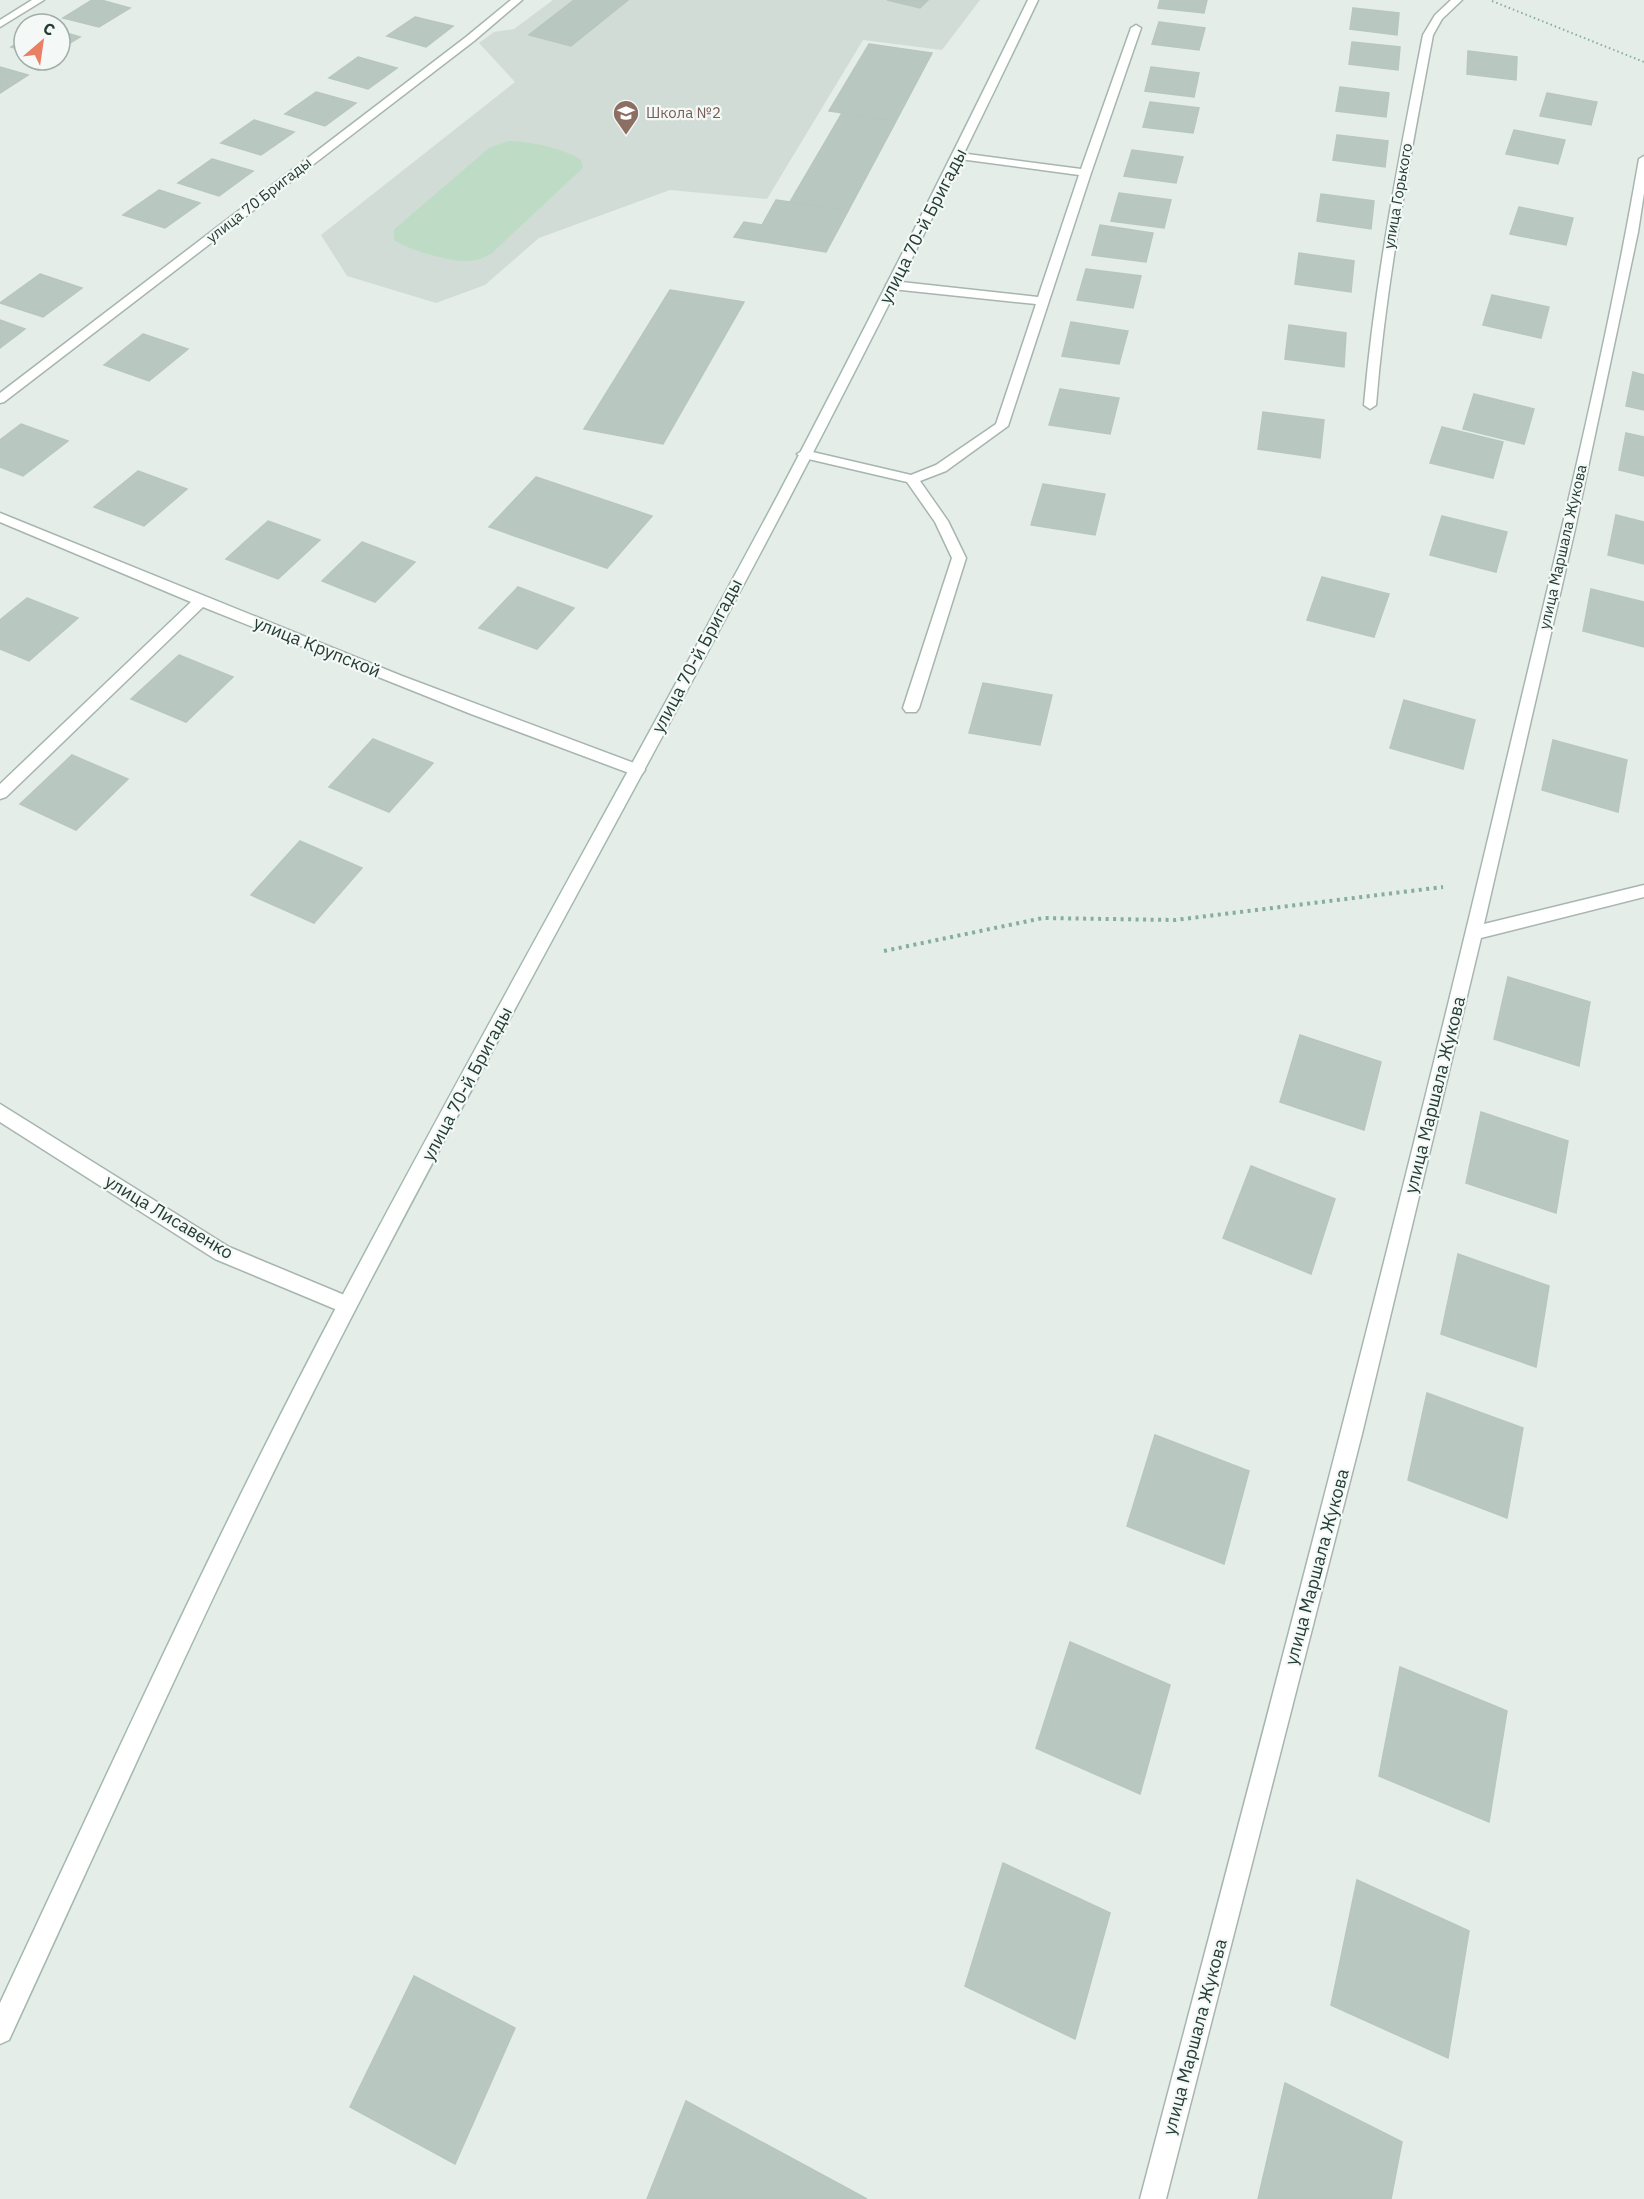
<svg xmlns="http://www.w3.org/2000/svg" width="1644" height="2199" font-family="'IBM Plex Sans',sans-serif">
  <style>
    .built { fill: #d2dcd7 }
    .green { fill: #bedcc5 }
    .building { fill: #b9c7c1; stroke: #b7c6bf; stroke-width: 1.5 }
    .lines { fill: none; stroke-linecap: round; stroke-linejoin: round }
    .lane-casing { stroke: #a7b5af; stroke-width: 3 }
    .street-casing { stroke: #a7b5af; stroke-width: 3 }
    .secondary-casing { stroke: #a3b8af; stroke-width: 3 }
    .path-far1 { stroke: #86aea0; stroke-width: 2; stroke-dasharray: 1.5 3; stroke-linecap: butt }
    .path { stroke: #86aea0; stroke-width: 4; stroke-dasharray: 3 4.5; stroke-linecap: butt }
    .lane { fill: #fff; fill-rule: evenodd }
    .street { fill: #fff; fill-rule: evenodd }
    .secondary { fill: #fff; fill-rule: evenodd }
    .labels { text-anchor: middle; stroke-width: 4.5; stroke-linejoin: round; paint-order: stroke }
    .far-education-label { font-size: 15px; fill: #785e54; stroke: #f4f9f7; text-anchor: start }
    .far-street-label { font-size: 15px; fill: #243d35; stroke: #f4f9f7 }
    .street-label { font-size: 18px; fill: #243d35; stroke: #f4f9f7 }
  </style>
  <rect width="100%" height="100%" fill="#e4ede8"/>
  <!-- built -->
  <path class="built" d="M553,0h427l-38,50 -79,-10 -96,159 -97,-9 -131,48 -54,47 -49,18 -89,-27 -26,-41 194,-153 -36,-39 15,-11 20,-3z"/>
  <!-- green -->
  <path class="green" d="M509,141c19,0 58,8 72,19l2,8 -91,85c-6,4 -13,7 -21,8 -18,2 -63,-11 -77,-21v-10l4,-4 91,-78z"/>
  <!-- building -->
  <path class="building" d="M92,0h9l29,8 -31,19 -36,-9z
    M574,0h54l-57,46 -42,-11z
    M887,0h41l-8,8z
    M1160,0h47l-3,13 -46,-5z
    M1353,8l46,5 -2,22 -47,-6z
    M415,17l38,9 -27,21 -39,-11z
    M1159,22l46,6 -6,22 -47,-6z
    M60,31l20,6 -20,12z
    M24,39v12l-13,-4z
    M1352,42l48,5 -2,23 -49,-6z
    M869,44l63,9 -36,68 -67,-10z
    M1468,51l49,6 -1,23 -49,-6z
    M358,57l39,11 -29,21 -39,-11z
    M0,67l28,8 -28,18z
    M1151,67l48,6 -5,24 -49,-6z
    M1340,87l49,6 -3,24 -50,-6z
    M316,92l40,11 -31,23 -40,-12z
    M1547,93l50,9 -6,23 -51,-9z
    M1150,102l49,6 -6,25 -50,-6z
    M842,113l54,8 -48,90 -58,-9z
    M254,120l40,12 -33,23 -40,-12z
    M1514,130l51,10 -7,24 -52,-10z
    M1337,135l51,6 -3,26 -52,-7z
    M1132,150l51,7 -7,26 -52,-7z
    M212,159l41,12 -34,25 -41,-13z
    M159,190l41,13 -35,25 -42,-13z
    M1119,193l52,7 -7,28 -53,-7z
    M1321,194l53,7 -3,28 -54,-8z
    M776,200l14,2 58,9 -22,41 -92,-15 10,-15 18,3z
    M1519,207l54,11 -7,27 -56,-11z
    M1100,225l53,8 -7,29 -54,-7z
    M1299,253l55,8 -3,31 -56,-8z
    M1086,269l55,7 -8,32 -56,-8z
    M40,274l42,14 -39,29 -43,-14z
    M670,290l74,12 -81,142 -79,-15z
    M1492,295l57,12 -8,31 -58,-13z
    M0,320l25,9 -25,19z
    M1071,322l57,9 -9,33 -57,-8z
    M1289,325l57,8 -2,34 -59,-8z
    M143,334l45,15 -39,32 -45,-16z
    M1633,372l11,3v35l-18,-4z
    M1060,389l59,9 -9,36 -61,-9z
    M1474,394l60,15 -10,35 -61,-15z
    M1263,412l61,8 -4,38 -62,-9z
    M21,424l47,17 -45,35 -23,-9v-27z
    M1442,427l61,15 -10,36 -63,-15z
    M1626,433l18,4v39l-25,-6z
    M138,471l49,18 -43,37 -50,-19z
    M536,477l116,39 -45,52 -118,-41z
    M1043,484l62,10 -10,41 -64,-10z
    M1616,515l28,7v42l-36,-9z
    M1442,516l65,16 -11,40 -66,-17z
    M268,521l52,19 -42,39 -52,-20z
    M362,542l53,20 -40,40 -53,-21z
    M1322,577l67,17 -15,43 -67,-17z
    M518,587l56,21 -37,41 -58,-21z
    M1591,589l53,13v45l-61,-16z
    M27,598l51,20 -49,43 -29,-12v-29z
    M179,655l54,22 -47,45 -55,-23z
    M983,683l69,12 -12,50 -71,-12z
    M1404,700l71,20 -12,49 -73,-21z
    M373,739l60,24 -44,49 -60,-25z
    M1553,740l74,20 -9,52 -76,-22z
    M72,755l56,24 -52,51 -56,-26z
    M300,841l62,27 -48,55 -63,-28z
    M1508,977l82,25 -11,64 -85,-27z
    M1300,1035l81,27 -17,68 -84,-28z
    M1481,1112l87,29 -12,72 -90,-30z
    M1251,1166l84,33 -24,75 -88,-36z
    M1458,1254l91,32 -13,81 -95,-33z
    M1427,1393l96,35 -16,90 -99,-38z
    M1155,1435l94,36 -25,93 -97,-38z
    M1070,1642l100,43 -30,109 -104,-46z
    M1400,1667l107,44 -18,111 -110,-46z
    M1003,1863l107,50 -35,126 -110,-53z
    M1357,1880l112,51 -21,127 -117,-53z
    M414,1976l101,52 -60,136 -105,-57z
    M1285,2083l117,59 -11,57h-133z
    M686,2101l181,98h-220z"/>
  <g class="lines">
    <!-- lane casing -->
    <g class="lane-casing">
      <path id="lane" d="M1136,25l5,3 -50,145 -83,253 -62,45 -26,10 28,40 18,37 -47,150 -3,4h-10l-3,-4 49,-150 -17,-36 -28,-40 -103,-24 -7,-4 7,-4 107,25 25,-10 60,-41 40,-120 -144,-15 -6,-4 6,-4 146,16 41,-122 -119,-16 -5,-3 5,-3 121,16 50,-141z"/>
    </g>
    <!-- street casing -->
    <g class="street-casing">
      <path id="street" d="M32,0h12l-44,27v-7z
        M511,0h11l-48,41 -470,361 -4,1v-10l466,-356z
        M1451,0h11l-20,19 -9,16c-23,124 -47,245 -57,370l-6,4 -6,-4c11,-126 35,-247 59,-370l12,-20z
        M1644,156v37l-6,39 -63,297 -91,395 160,-39v12l-163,41 -119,496 -196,765h-26c121,-459 243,-918 353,-1381 51,-218 108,-438 146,-659z
        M0,513l402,163 240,90 3,4 -3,4 -5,2 -166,-62 -268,-107 -197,190 -6,2v-15l191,-182 -191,-80z
        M0,1104l229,143 125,52 3,6 -3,6 -7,3 -132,-55 -215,-137z"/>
    </g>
    <!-- secondary casing -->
    <g class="secondary-casing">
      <path id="secondary" d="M1028,0h10c-79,166 -161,330 -246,493 -144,275 -296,545 -439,821 -123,237 -232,483 -344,726l-9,4v-41c110,-235 218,-473 340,-703 143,-270 294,-536 438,-805 86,-164 169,-329 250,-495z"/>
    </g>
    <!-- path-far1 -->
    <path class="path-far1" d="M1492,1l152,61"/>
    <!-- path -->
    <path class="path" d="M884,951l159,-33 132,2 268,-33"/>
    <!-- lane -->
    <use href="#lane" class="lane"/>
    <!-- street -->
    <use href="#street" class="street"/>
    <!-- secondary -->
    <use href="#secondary" class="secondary"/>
  </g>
  <!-- icons -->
  <defs>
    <g id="school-pin" transform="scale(1.35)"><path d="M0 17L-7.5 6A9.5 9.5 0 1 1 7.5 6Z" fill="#8d6e63" stroke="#f4f9f7"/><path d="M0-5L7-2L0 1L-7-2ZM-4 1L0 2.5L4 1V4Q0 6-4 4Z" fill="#fff"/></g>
  </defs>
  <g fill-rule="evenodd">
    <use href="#school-pin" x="626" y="113"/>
  </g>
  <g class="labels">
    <!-- far-education labels -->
    <g class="far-education-label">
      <text x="646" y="118">Школа №2</text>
    </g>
    <!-- far-street labels -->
    <g class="far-street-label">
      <text transform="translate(1398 196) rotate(-80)" y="5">улица Горького</text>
      <text transform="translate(259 200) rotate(-38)" y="5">улица 70 Бригады</text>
      <text transform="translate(1563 547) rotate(-77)" y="5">улица Маршала Жукова</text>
    </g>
    <!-- street labels -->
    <g class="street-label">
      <text transform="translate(923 226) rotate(-63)" y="6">улица 70-й Бригады</text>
      <text transform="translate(317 647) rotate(22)" y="6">улица Крупской</text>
      <text transform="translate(697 656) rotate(-62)" y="6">улица 70-й Бригады</text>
      <text transform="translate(467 1084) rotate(-62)" y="6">улица 70-й Бригады</text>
      <text transform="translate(1435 1095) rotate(-76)" y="6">улица Маршала Жукова</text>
      <text transform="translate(169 1217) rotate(31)" y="6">улица Лисавенко</text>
      <text transform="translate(1317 1567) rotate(-75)" y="6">улица Маршала Жукова</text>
      <text transform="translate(1195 2037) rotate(-75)" y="6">улица Маршала Жукова</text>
    </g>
  </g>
  <!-- north arrow -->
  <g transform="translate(42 42) rotate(29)"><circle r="28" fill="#f4f9f7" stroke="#a1aea9" stroke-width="1.5"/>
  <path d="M0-4.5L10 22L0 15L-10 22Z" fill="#e98065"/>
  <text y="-9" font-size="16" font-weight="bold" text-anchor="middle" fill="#243d35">С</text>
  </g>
</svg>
